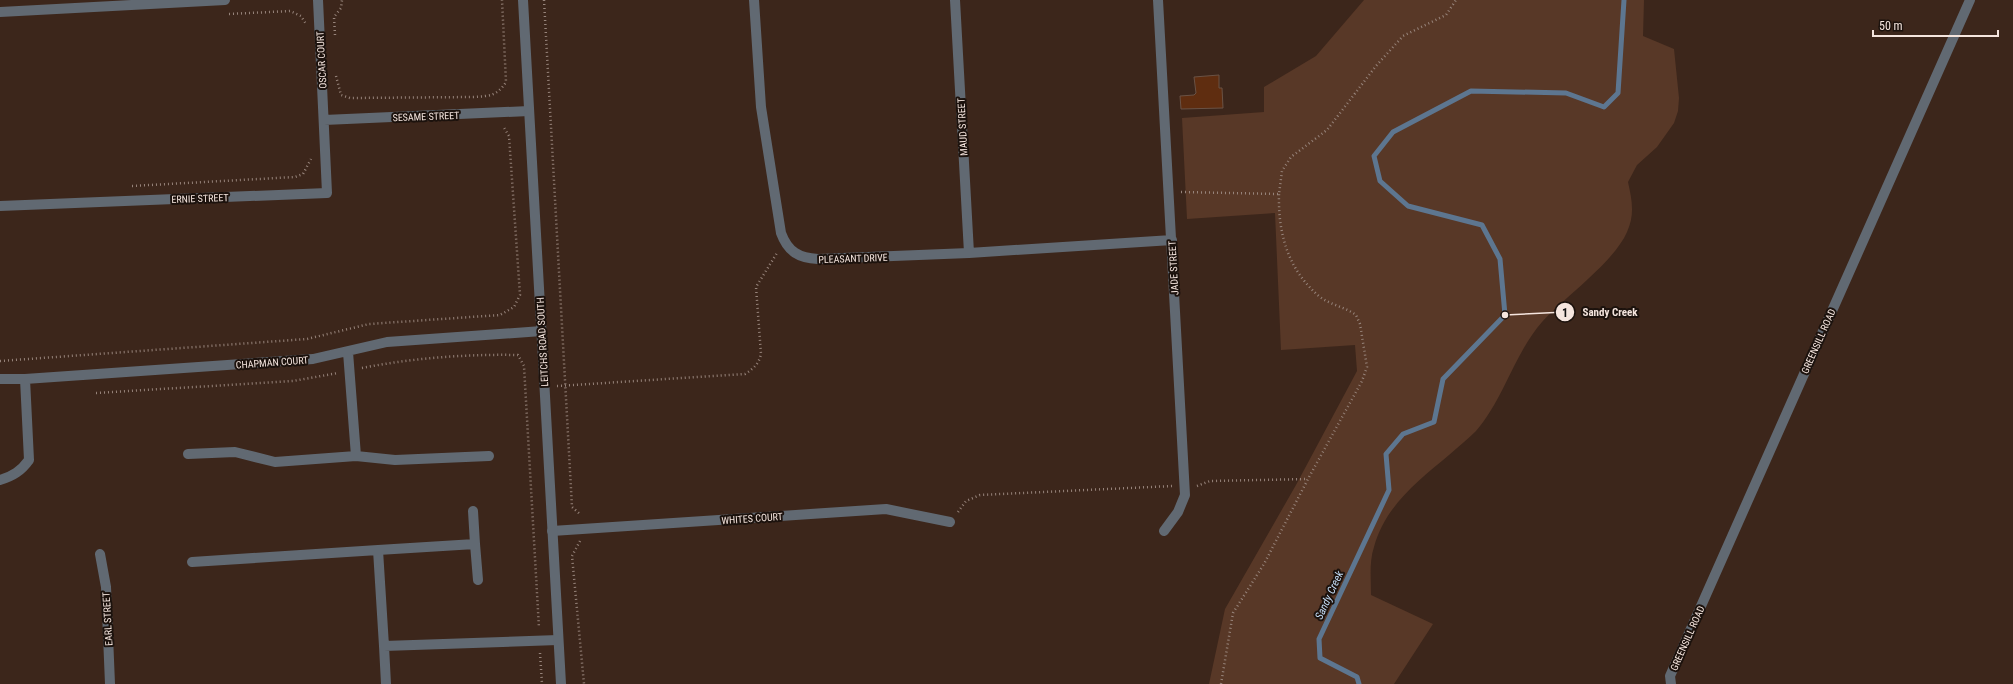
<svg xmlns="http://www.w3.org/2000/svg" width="2013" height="684" font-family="'Roboto Condensed',sans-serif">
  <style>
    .green { fill: #583827 }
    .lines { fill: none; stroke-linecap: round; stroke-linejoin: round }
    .stream { stroke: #5d7690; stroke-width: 5 }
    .building { fill: #5f2d10; stroke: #6a5245 }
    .path { stroke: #97847b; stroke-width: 2.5; stroke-dasharray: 1 3; stroke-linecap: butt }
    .service { stroke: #616972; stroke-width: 10 }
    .minor { stroke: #616972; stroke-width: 10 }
    .tertiary { stroke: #616972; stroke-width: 10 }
    .labels { text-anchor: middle; stroke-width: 4; stroke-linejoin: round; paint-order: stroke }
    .street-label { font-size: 10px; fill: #f5e5de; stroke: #1c120d }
    .water-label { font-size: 11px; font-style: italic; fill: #c5def8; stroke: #1c120d }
    .leader { fill: none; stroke: #f5e5de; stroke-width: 1.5 }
    .callout-dot { fill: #f5e5de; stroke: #1c120d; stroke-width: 1.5 }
    .mark-label { font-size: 12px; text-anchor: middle; font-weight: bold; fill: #111 }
    .callout-label { font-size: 11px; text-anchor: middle; font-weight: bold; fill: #f5e5de; stroke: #1c120d; stroke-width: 4; stroke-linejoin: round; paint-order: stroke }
  </style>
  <rect width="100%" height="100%" fill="#3c261b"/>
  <!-- green -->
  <path class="green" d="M1364,0h280l-1,36 31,13 5,49 -1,13 -4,12 -17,24 -20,18 -9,17c4,18 7,33 -1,50 -13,30 -61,64 -85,90 -28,32 -38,77 -66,109 -8,8 -18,16 -27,24 -31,26 -64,51 -75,92 -5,15 -3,32 -3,48l62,29 -39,60h-185l16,-75 71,-124 61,-114 -2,-26 -74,5 -6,-137 -88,6 -5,-101 82,-6v-25l52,-31z"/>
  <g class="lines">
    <!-- stream -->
    <path class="stream" d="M1359,684l-2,-7 -37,-19 -1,-19 70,-149 -3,-36 17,-20 31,-12 9,-43 62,-64 -5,-56 -18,-34 -74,-19 -28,-25 -6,-25 19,-24 78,-41 95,2 38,14 14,-14 6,-93"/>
  </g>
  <!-- building -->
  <path class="building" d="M1219,75v13h3l1,20 -42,1 -1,-13 14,-1 2,-2 -2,-16z"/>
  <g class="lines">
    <!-- path -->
    <path class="path" d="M544,0l28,507 9,8
      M229,14l61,-3 11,5 5,8
      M335,35l-1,-18 7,-9 1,-8
      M336,76l5,19 9,3 123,-1c17,-1 24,-1 33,-15l-4,-82
      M132,186l163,-9 8,-3 8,-15
      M1181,192l98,2 3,-23 9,-14 36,-27 49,-64 27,-30 43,-21 10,-15
      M0,361l307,-22 62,-15 131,-9 14,-8 6,-12 -11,-159 -6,-10
      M362,368c51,-10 104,-14 156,-13l6,11 15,262
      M557,386l188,-12c8,-5 14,-10 16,-20l-5,-67 21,-34
      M96,393l197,-12 45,-8
      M1197,486l13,-5 98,-2
      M958,512l8,-11 14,-6 192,-9
      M580,541l-8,15 12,128
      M540,653l2,31
      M1221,684l12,-71 31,-49 44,-85 54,-98 5,-14 -7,-43 -4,-9c-11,-8 -25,-10 -36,-18 -32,-27 -42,-63 -41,-103"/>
    <!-- service -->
    <path class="service" d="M473,511l2,33
      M192,562l186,-12
      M384,646l-6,-96 97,-6 3,36
      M386,684l-2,-38 174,-6"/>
    <!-- minor -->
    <path class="minor" d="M754,0l7,107 20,126c7,19 18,25 37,26l151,-6 203,-13
      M955,0l14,253
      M1158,0l27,495 -7,17 -14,19
      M0,12l225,-12
      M324,120l205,-9
      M0,206l327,-13 -9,-193
      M348,352l8,104
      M0,379h25l288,-20 74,-17 155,-11
      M188,454l47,-2 40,10 81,-6 39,4 94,-4
      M0,480c13,-4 21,-9 29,-20l-4,-81
      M552,531l334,-22 64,13
      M100,554l6,33 4,97
      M1671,684l-1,-8 300,-676"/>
    <!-- tertiary -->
    <path class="tertiary" d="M523,0l38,684"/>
  </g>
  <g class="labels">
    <!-- street labels -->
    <g class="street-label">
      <text transform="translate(321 60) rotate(-93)" y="4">OSCAR COURT</text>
      <text transform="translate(426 116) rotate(-2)" y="4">SESAME STREET</text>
      <text transform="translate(962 127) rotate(-93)" y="4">MAUD STREET</text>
      <text transform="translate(200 198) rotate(-2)" y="4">ERNIE STREET</text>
      <text transform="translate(853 258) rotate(-2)" y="4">PLEASANT DRIVE</text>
      <text transform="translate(1173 268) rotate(-93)" y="4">JADE STREET</text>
      <text transform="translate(1818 341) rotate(-66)" y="4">GREENSILL ROAD</text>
      <text transform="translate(542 342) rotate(-93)" y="4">LEITCHS ROAD SOUTH</text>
      <text transform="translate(272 362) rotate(-4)" y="4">CHAPMAN COURT</text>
      <text transform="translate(752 518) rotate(-4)" y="4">WHITES COURT</text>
      <text transform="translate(107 619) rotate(-93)" y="4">EARL STREET</text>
      <text transform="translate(1687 638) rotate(-66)" y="4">GREENSILL ROAD</text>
    </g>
    <!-- water labels -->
    <g class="water-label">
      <text transform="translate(1329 595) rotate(-65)" y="4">Sandy Creek</text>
    </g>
  </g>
  <!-- callouts -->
  <path class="leader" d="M1505 315L1565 312"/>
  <g class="callout-dot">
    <circle cx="1505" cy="315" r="4"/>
    <circle cx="1565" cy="312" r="10"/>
  </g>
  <g class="mark-label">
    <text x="1565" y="317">1</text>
  </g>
  <g class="callout-label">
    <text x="1610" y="316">Sandy Creek</text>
  </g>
  <!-- scale -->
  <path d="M1873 30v6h125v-6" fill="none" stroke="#f5e5de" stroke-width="2"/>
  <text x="1879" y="30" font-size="12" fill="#f5e5de" stroke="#1c120d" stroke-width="3" paint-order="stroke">50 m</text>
</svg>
